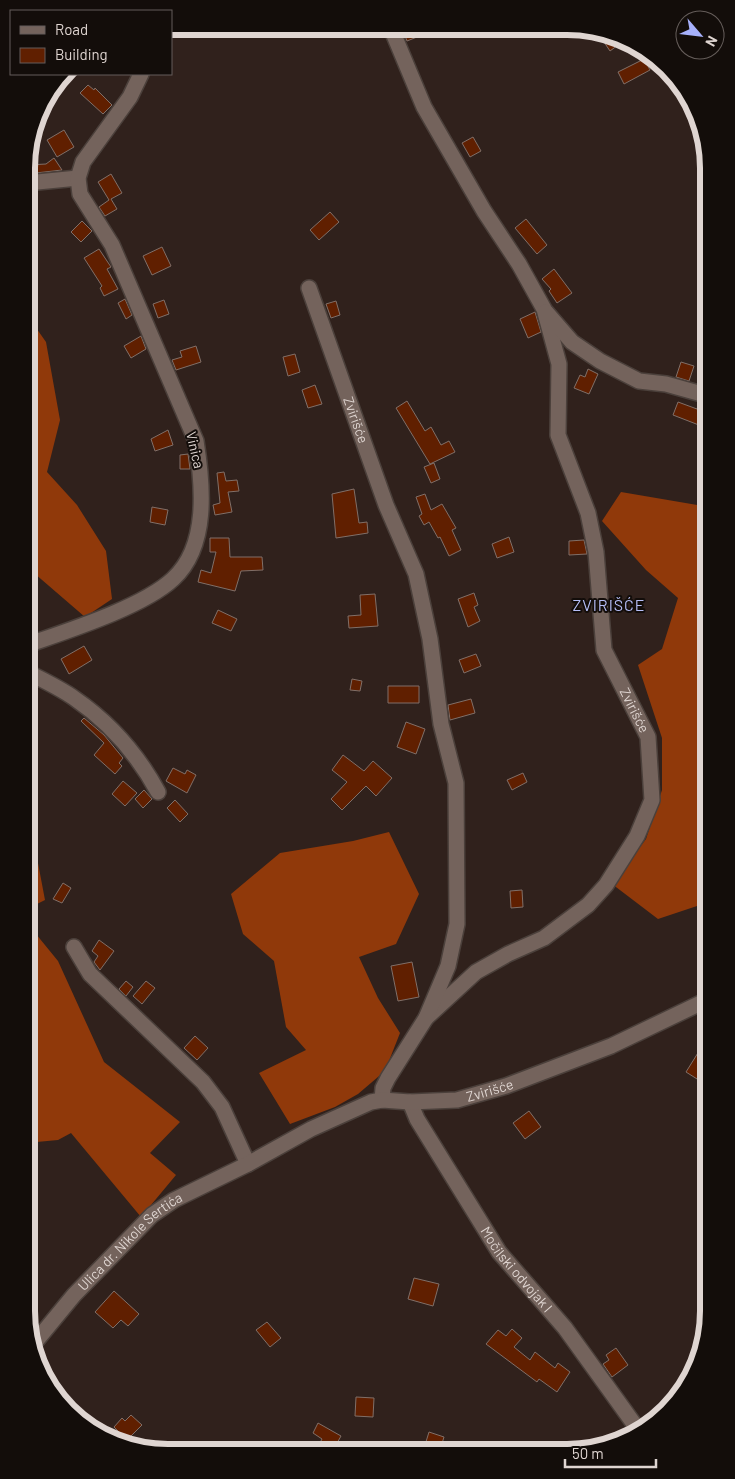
<svg xmlns="http://www.w3.org/2000/svg" width="735" height="1479" font-family="Barlow,sans-serif">
  <style>
    .forest { fill: #90390a }
    .building { fill: #601f00; stroke: #806f68 }
    .lines { fill: none; stroke-linecap: round; stroke-linejoin: round }
    .minor-casing { stroke: #4b403b; stroke-width: 18 }
    .minor { stroke: #74635c; stroke-width: 15 }
    .labels { text-anchor: middle; stroke-width: 4; stroke-linejoin: round; paint-order: stroke }
    .street-label { font-size: 14px; fill: #dfd5d1; stroke: #130d0a }
    .quarter-label { font-size: 16px; letter-spacing: 1px; fill: #b7bff8; stroke: #130d0a }
    .rim { fill: none; stroke: #dfd5d1; stroke-width: 6 }
  </style>
  <rect width="100%" height="100%" fill="#30211c"/>
  <!-- forest -->
  <path class="forest" d="M27,315l19,27 14,78 -13,52 30,33 29,46 6,48 -27,18 -58,-50z
    M621,492l88,15v395l-51,17 -46,-35 34,-45 16,-49v-52l-24,-73 24,-16 16,-51 -32,-28 -44,-49z
    M27,805l18,95 -18,9z
    M389,832l30,62 -23,50 -37,13 19,41 22,35 -15,38 -27,23 -23,13 -45,17 -31,-51 47,-23 -20,-23 -12,-66 -31,-27 -12,-40 49,-41 73,-12z
    M27,923l31,38 46,101 76,60 -30,31 26,22 -35,42 -70,-84 -13,7 -32,3z"/>
  <!-- building -->
  <path class="building" d="M402,28h17l3,7 -15,6z
    M611,37l11,5 -12,9 -6,-9z
    M644,59l6,11 -26,14 -6,-12z
    M88,85l6,5 1,-2 17,17 -9,9 -23,-21z
    M64,130l10,17 -17,10 -10,-17z
    M473,137l8,14 -11,6 -8,-14z
    M54,158l8,12 -35,4v-9l19,-1z
    M111,174l11,19 -11,6 6,10 -12,7 -6,-9 10,-7 -11,-18z
    M330,212l9,10 -20,18 -9,-10z
    M526,219l21,26 -10,9 -22,-26z
    M82,221l10,10 -11,11 -10,-10z
    M162,247l9,19 -19,9 -9,-19z
    M99,249l12,18 -4,2 11,20 -14,7 -4,-8 2,-2 -18,-28z
    M554,269l18,24 -15,10 -8,-12 2,-2 -9,-10z
    M125,299l7,16 -6,4 -8,-16z
    M164,300l5,14 -11,4 -5,-14z
    M336,301l4,14 -9,3 -5,-14z
    M535,312l6,20 -13,6 -8,-19z
    M141,336l5,13 -15,9 -7,-12z
    M196,346l5,16 -25,8 -4,-10 10,-3 -2,-6z
    M295,354l5,18 -12,4 -5,-19z
    M681,362l13,4 -5,15 -13,-4z
    M588,369l10,5 -9,20 -15,-6 6,-13 5,2z
    M315,385l7,19 -14,4 -6,-18z
    M407,401l18,30 6,-4 10,18 8,-4 6,11 -25,12 -34,-56z
    M678,402l19,7 2,-6 10,2v11l-5,11 -31,-12z
    M168,430l5,15 -18,6 -4,-12z
    M188,454l2,15h-10v-14z
    M434,463l6,16 -9,4 -7,-16z
    M224,472l2,9 11,-1 2,11 -11,1 4,20 -17,3 -2,-10 7,-2 -3,-30z
    M354,489l5,34 8,-1 1,11 -32,5 -4,-44z
    M425,494l6,16 11,-6 14,24 -4,2 9,20 -12,6 -9,-19 -2,1 -9,-16 -5,3 -5,-9 3,-2 -6,-17z
    M152,507l16,3 -3,15 -15,-3z
    M509,537l5,15 -17,6 -5,-14z
    M210,538h19l1,19h32l1,13 -22,1 -6,20 -37,-9 3,-12 10,3 5,-21h-6z
    M584,540l3,14 -18,1v-14z
    M474,593l4,12 -4,2 6,14 -12,6 -10,-28z
    M375,594l3,32 -29,2 -1,-12 13,-1 -1,-20z
    M218,610l19,9 -6,12 -19,-8z
    M84,646l8,14 -23,14 -8,-15z
    M476,654l5,12 -17,7 -5,-13z
    M352,679l10,2 -2,10 -10,-1z
    M388,686h31v17h-31z
    M471,699l4,14 -25,7 -2,-15z
    M84,718l20,17 19,23 -4,5 3,3 -7,8 -21,-19 10,-12 -23,-22z
    M406,722l19,7 -9,25 -19,-7z
    M343,755l21,16 9,-10 19,17 -16,18 -10,-10 -24,24 -11,-11 16,-17 -15,-12z
    M173,768l12,6 2,-4 9,5 -9,18 -21,-12z
    M523,773l4,9 -15,8 -5,-10z
    M123,781l14,12 -12,13 -13,-12z
    M144,790l8,9 -9,9 -8,-9z
    M175,800l13,14 -8,8 -13,-14z
    M63,883l8,5 -9,15 -9,-4z
    M522,890l1,17 -12,1 -1,-17z
    M99,940l15,11 -14,19 -6,-8 4,-6 -6,-5z
    M412,962l7,35 -21,4 -7,-35z
    M126,981l7,6 -7,9 -7,-7z
    M146,981l9,7 -13,16 -9,-8z
    M195,1036l13,12 -11,12 -13,-12z
    M701,1048l7,5v26l-3,5 -19,-12z
    M529,1111l12,16 -16,12 -12,-16z
    M414,1278l25,6 -6,22 -25,-7z
    M114,1291l25,23 -11,12 -7,-6 -8,8 -18,-16z
    M267,1322l14,16 -11,9 -14,-17z
    M512,1329l10,9 -8,9 16,13 5,-8 20,16 3,-5 12,9 -13,20 -18,-13 -2,3 -51,-38 12,-14 8,6z
    M616,1348l12,17 -16,12 -9,-13 6,-4 -3,-5z
    M356,1397l18,1 -1,19 -18,-1z
    M131,1415l11,10 -15,15 -13,-13 8,-9 3,3z
    M318,1423l23,13 -9,16h-17l7,-13 -9,-6z
    M429,1432l15,5 -4,13 -15,-5z"/>
  <g class="lines">
    <!-- minor casing -->
    <g class="minor-casing">
      <g id="minor">
        <path id="s1" d="M391,28l33,79 60,104 35,53 25,45 15,55 -1,71 30,78 8,39 8,98 44,87 4,63 -15,36 -31,49 -18,20 -44,33 -36,16 -32,18 -50,46"/>
        <path d="M660,61l8,11"/>
        <path d="M27,183l51,-5"/>
        <path id="s2" d="M309,288l77,217 30,69 14,65 11,85 15,59 1,141 -9,42 -22,52 -38,60 -5,10 -1,12"/>
        <path d="M546,312l26,30 28,19 39,20 27,3 43,12"/>
        <path d="M27,645c40,-14 116,-38 146,-66 36,-33 30,-94 23,-138l-84,-196 -32,-51 -2,-16 5,-16 47,-65 11,-23"/>
        <path d="M27,672c16,8 33,16 47,26 35,24 64,57 84,94"/>
        <path d="M74,947l16,27 113,108 19,25 26,57"/>
        <path id="s3" d="M410,1102l7,17 82,133 66,76 72,100"/>
        <path id="s4" d="M32,1346l42,-51 78,-80 22,-15 74,-36 63,-35 60,-27 11,-2 28,2 47,-2 49,-14 105,-40 98,-47"/>
      </g>
    </g>
    <!-- minor -->
    <use href="#minor" class="minor"/>
  </g>
  <g class="labels">
    <!-- street labels -->
    <g class="street-label">
      <text dy="5" stroke="none"><textPath href="#s2" startOffset="140">Zvirišće</textPath></text>
      <text transform="translate(195 450) rotate(77)" y="5">Vinica</text>
      <text dy="5" stroke="none"><textPath href="#s1" startOffset="738">Zvirišće</textPath></text>
      <text dy="5" stroke="none"><textPath href="#s4" startOffset="545">Zvirišće</textPath></text>
      <text dy="5" stroke="none"><textPath href="#s4" startOffset="144">Ulica dr. Nikole Sertića</textPath></text>
      <text dy="5" stroke="none"><textPath href="#s3" startOffset="199">Močilski odvojak I</textPath></text>
    </g>
    <!-- quarter labels -->
    <g class="quarter-label">
      <text x="609" y="611">ZVIRIŠĆE</text>
    </g>
  </g>
  <!-- crop -->
  <path d="M0 0H735V1479H0ZM168 35H567A133 133 0 0 1 700 168V1311A133 133 0 0 1 567 1444H168A133 133 0 0 1 35 1311V168A133 133 0 0 1 168 35Z" fill="#130d0a" fill-rule="evenodd"/>
  <path class="rim" d="M168 35H567A133 133 0 0 1 700 168V1311A133 133 0 0 1 567 1444H168A133 133 0 0 1 35 1311V168A133 133 0 0 1 168 35Z"/>
  <!-- legend -->
  <rect x="10" y="10" width="162" height="65" fill="#130d0a" stroke="#655d5a"/>
  <rect x="20" y="26" width="25" height="8" fill="#74635c" stroke="#655d5a"/>
  <text x="55" y="35" font-size="15" fill="#dfd5d1">Road</text>
  <rect x="20" y="48" width="25" height="15" fill="#601f00" stroke="#655d5a"/>
  <text x="55" y="60" font-size="15" fill="#dfd5d1">Building</text>
  <!-- north arrow -->
  <g transform="translate(700 35) rotate(118)"><circle r="24" fill="#130d0a" stroke="#655d5a"/>
  <path d="M0-4L9 19L0 12L-9 19Z" fill="#a7b1fc"/>
  <text y="-8" font-size="14" font-weight="bold" text-anchor="middle" fill="#dfd5d1">N</text>
  </g>
  <!-- scale -->
  <path d="M565 1459v8h91v-8" fill="none" stroke="#dfd5d1" stroke-width="2.5"/>
  <text x="572" y="1459" font-size="15" fill="#dfd5d1" stroke="#130d0a" stroke-width="4" paint-order="stroke">50 m</text>
</svg>
